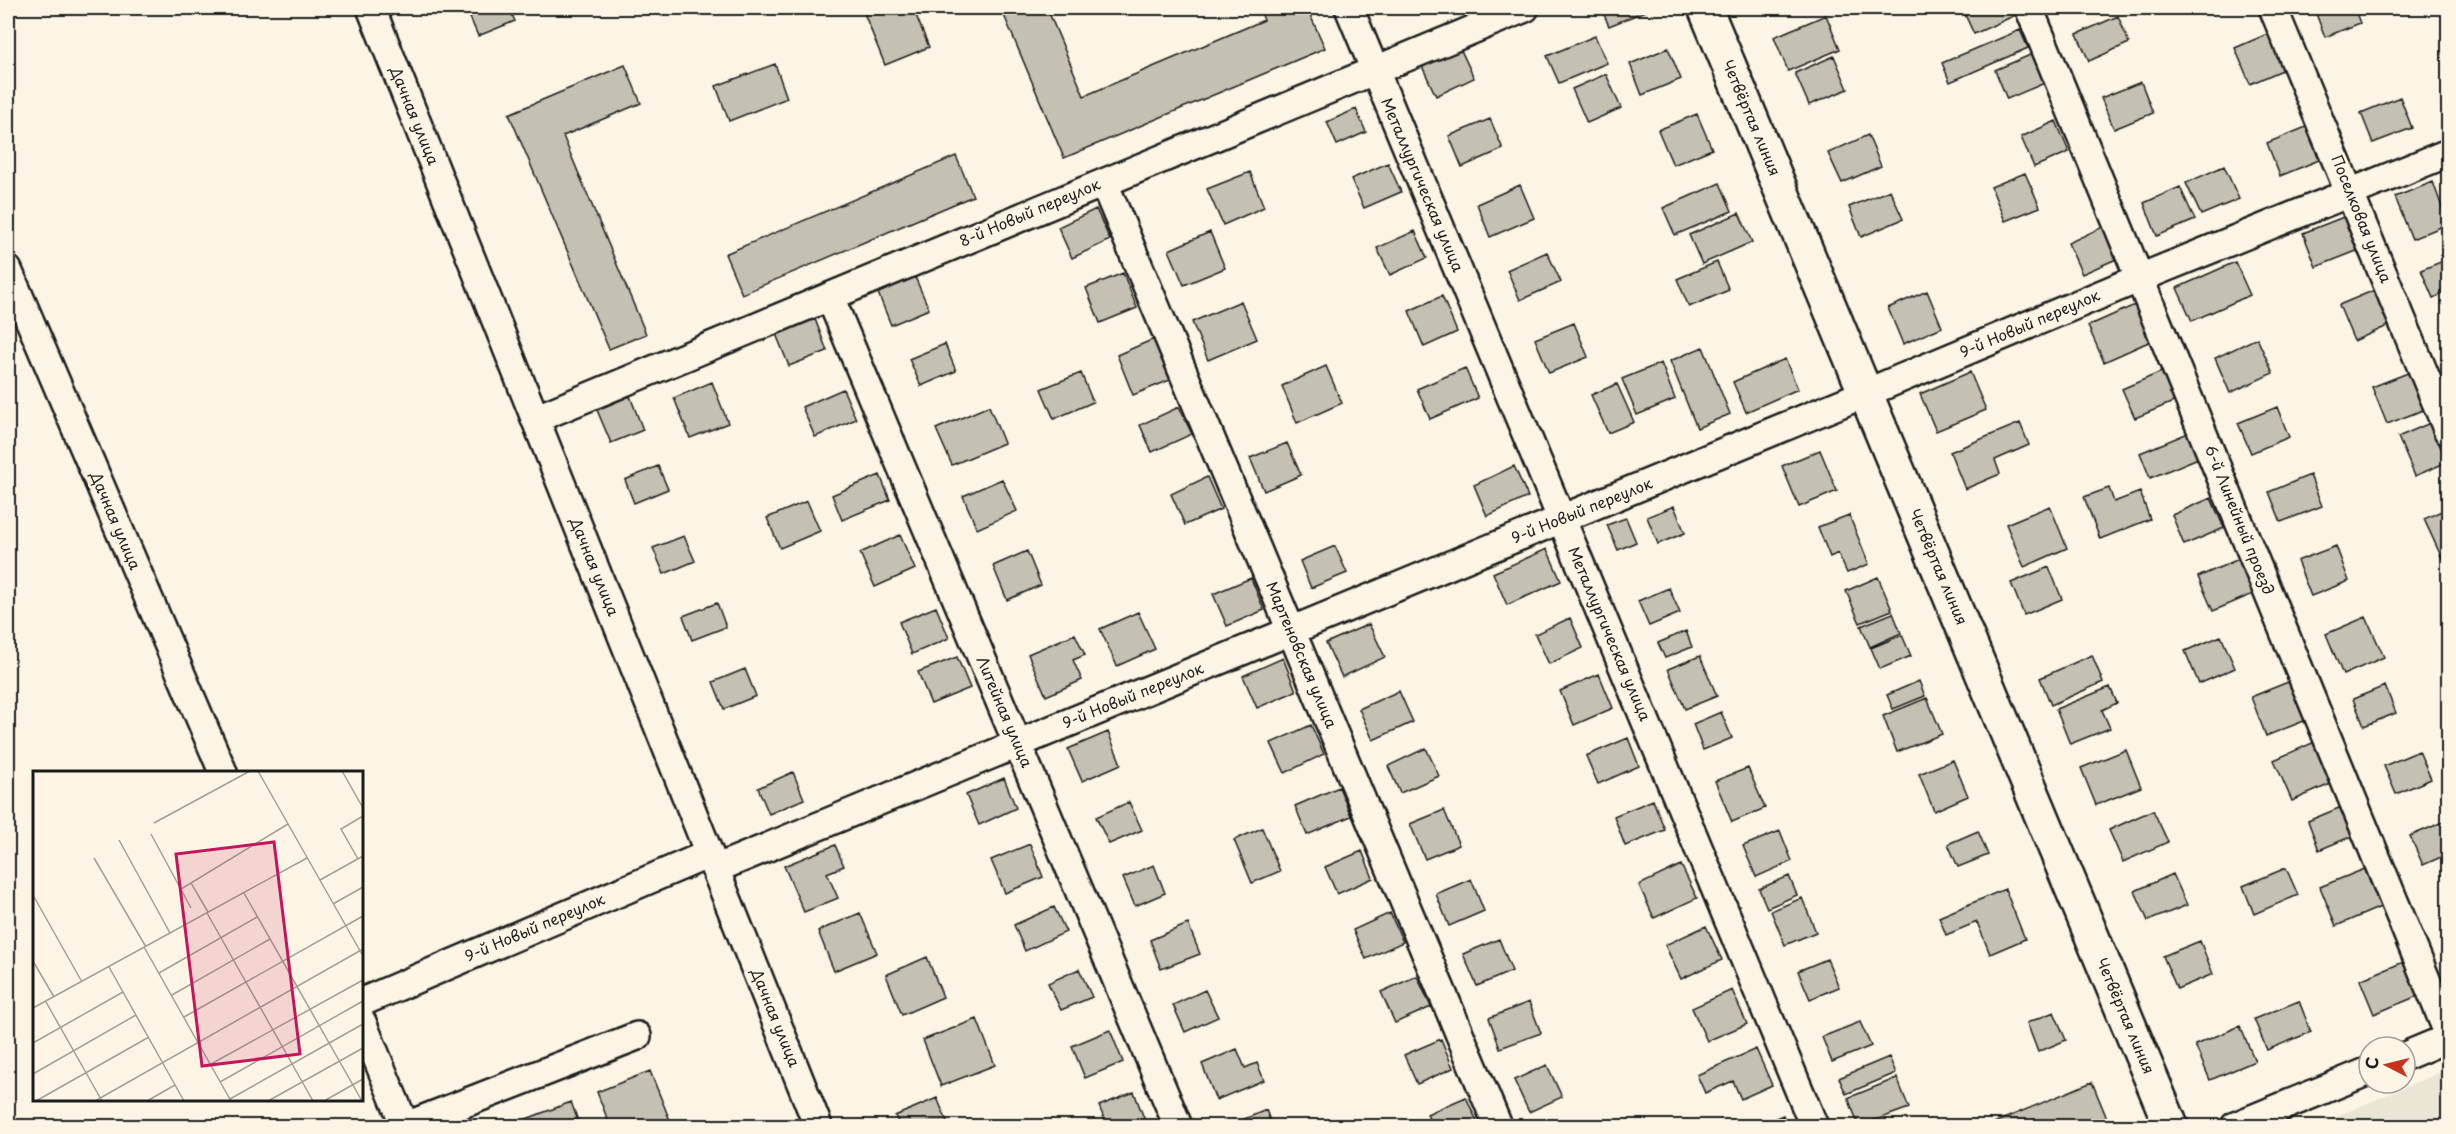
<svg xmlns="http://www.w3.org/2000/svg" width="2456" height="1134" font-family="'Playpen Sans',sans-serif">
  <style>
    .built { fill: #ebe5d6 }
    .building { fill: #c4c0b3; stroke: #1c1c1c; stroke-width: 1.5 }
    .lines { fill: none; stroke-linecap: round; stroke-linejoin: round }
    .street-casing { stroke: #1c1c1c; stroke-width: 32 }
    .secondary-casing { stroke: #1c1c1c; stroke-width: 38 }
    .street { stroke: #fcf5e5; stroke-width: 27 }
    .secondary { stroke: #fcf5e5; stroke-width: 33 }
    .labels { text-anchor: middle; stroke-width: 5; stroke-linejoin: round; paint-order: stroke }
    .street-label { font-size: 15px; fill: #1c1c1c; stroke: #fcf5e5 }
    .inset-road { fill: none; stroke: #a29e95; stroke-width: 1.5 }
    .view { fill: #c2185b; fill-opacity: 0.15; stroke: #c2185b; stroke-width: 3 }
    .inset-edge { fill: none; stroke: #1c1c1c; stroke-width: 3 }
  </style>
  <rect width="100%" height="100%" fill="#fcf5e5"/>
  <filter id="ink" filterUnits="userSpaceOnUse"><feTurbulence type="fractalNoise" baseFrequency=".0167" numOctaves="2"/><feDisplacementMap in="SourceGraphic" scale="12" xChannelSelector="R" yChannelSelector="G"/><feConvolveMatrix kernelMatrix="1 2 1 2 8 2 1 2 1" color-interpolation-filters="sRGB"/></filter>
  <g filter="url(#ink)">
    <!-- built -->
    <path class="built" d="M2448,1069v57h-134z"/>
    <!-- building -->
    <path class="building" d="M466,8h43l6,13 -37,15z
      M862,8h51l16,39 -44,18z
      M1001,8h46l37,88 180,-76 -5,-12h48l18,40 -261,110z
      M1601,8h52l-44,18z
      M1962,8h56l2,5 -46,21z
      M2324,8h30l6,15 -35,14 -10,-26z
      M1826,15l14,34 -52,22 -14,-34z
      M2118,16l11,27 -40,18 -12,-27z
      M2020,30l8,18 -78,34 -8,-19z
      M2272,32l15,36 -37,16 -15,-36z
      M1595,36l12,27 -48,20 -12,-27z
      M1460,48l14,30 -38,18 -14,-30z
      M1668,48l13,31 -39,16 -12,-31z
      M2035,53l12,29 -40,17 -12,-29z
      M1834,56l14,33 -39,16 -14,-32z
      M775,64l12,34 -58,23 -13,-35z
      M625,65l16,38 -78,33 83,198 -37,15 -100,-235z
      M1606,74l15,34 -34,15 -15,-34z
      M2141,82l12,31 -39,16 -13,-31z
      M2400,97l12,31 -39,15 -12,-30z
      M1356,109l10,23 -29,13 -10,-23z
      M1697,114l15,35 -39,16 -15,-35z
      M1490,119l13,30 -41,18 -13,-31z
      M2056,121l13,31 -35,15 -13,-30z
      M2306,127l13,33 -39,16 -13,-33z
      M1868,135l13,31 -39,17 -14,-30z
      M956,156l17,40 -231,98 -17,-40z
      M1388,163l13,29 -37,16 -13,-29z
      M2224,166l15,33 -38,16 -15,-32z
      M1250,172l14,35 -41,18 -16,-36z
      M2025,173l15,34 -35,14 -14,-34z
      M2433,182l15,42 -36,15 -17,-42z
      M1720,183l12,28 -57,24 -12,-27z
      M1520,185l14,33 -44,19 -13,-33z
      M2180,187l15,33 -38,16 -13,-33z
      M1890,190l13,29 -42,18 -12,-30z
      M1096,209l14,31 -38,18 -14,-31z
      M1739,213l13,29 -50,22 -13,-29z
      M2346,216l13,34 -43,17 -13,-34z
      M2107,225l14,32 -39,17 -14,-31z
      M1415,231l12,27 -37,17 -13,-27z
      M1210,232l15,36 -41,17 -15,-35z
      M1547,252l14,30 -41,18 -13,-30z
      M2448,259v33l-15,6 -12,-28z
      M1717,262l12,28 -40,17 -12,-28z
      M2235,262l15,33 -58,26 -15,-33z
      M1123,273l14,35 -37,15 -14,-35z
      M915,277l14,32 -38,16 -13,-32z
      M2377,289l15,35 -38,17 -15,-36z
      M1927,291l15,36 -39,17 -15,-36z
      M1442,296l15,36 -33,15 -15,-36z
      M1241,301l16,38 -49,21 -16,-38z
      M2137,304l16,36 -49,22 -16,-36z
      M815,319l12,32 -38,15 -13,-32z
      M1574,323l14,34 -39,16 -14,-34z
      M2257,338l16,35 -43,20 -15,-35z
      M1154,339l16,41 -37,15 -16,-40z
      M945,344l11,27 -35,15 -12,-27z
      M1703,347l27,67 -33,14 -27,-67z
      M1785,359l13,30 -52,23 -13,-30z
      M1661,363l14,36 -38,16 -15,-36z
      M1326,366l16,37 -45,20 -15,-37z
      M1465,368l13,30 -48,21 -13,-30z
      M2166,370l12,30 -43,18 -13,-29z
      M2413,371l15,37 -41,16 -15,-37z
      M1970,372l16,38 -50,21 -16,-37z
      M1081,373l12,29 -39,17 -13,-30z
      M712,382l16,41 -38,15 -16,-40z
      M1617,384l17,38 -26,11 -17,-38z
      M843,389l13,30 -41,18 -13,-30z
      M630,396l13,34 -32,13 -14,-33z
      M989,406l15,37 -52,22 -16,-36z
      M1179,407l13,27 -40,18 -12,-27z
      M2277,407l12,30 -38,16 -13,-30z
      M2020,423l9,22 -34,15 5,14 -35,15 -15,-37z
      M2430,423l17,39 -32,14 -17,-39z
      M2193,431l10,25 -53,22 -10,-25z
      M1287,443l14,32 -37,16 -14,-33z
      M1820,450l17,41 -38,16 -17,-41z
      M658,466l10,23 -34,14 -9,-23z
      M1514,466l14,31 -41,19 -13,-31z
      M880,475l10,25 -48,20 -10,-25z
      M2310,475l12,31 -41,16 -12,-30z
      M1207,477l14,32 -36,16 -14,-31z
      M1002,479l15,32 -40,18 -14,-33z
      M2109,488l5,14 26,-10 10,27 -50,20 -16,-42z
      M2211,498l13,30 -40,17 -12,-30z
      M807,501l13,30 -40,17 -13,-30z
      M1674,506l11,27 -27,11 -11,-27z
      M2050,506l17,42 -43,19 -18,-43z
      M2448,508v47l-6,3 -18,-39z
      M1849,515l20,49 -22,9 -9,-20 -8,4 -12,-30z
      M1626,518l10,24 -18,8 -11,-25z
      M900,535l15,34 -40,18 -15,-34z
      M684,536l11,25 -31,13 -11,-26z
      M1335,546l12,27 -36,15 -11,-27z
      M2336,546l13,35 -38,15 -14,-35z
      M1547,549l14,32 -54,24 -14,-32z
      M1027,551l14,34 -34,15 -14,-34z
      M2241,558l14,35 -42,18 -15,-34z
      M2049,567l13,32 -38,16 -13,-32z
      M1878,577l14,33 -32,13 -14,-32z
      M1251,578l13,32 -37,16 -14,-32z
      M1669,588l11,25 -31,13 -11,-25z
      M717,603l9,24 -34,13 -9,-24z
      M936,607l13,31 -37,16 -13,-32z
      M1138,612l17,37 -38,17 -17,-37z
      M1893,613l8,20 -31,14 -9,-21z
      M2366,617l18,40 -41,18 -17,-41z
      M1570,618l13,30 -34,16 -14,-30z
      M1369,624l16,33 -43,20 -16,-34z
      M1686,631l6,16 -27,11 -7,-15z
      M1075,634l10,21 -12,5 9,20 -36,16 -18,-42z
      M1902,635l9,21 -31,13 -9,-21z
      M2221,636l14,32 -36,16 -14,-33z
      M2092,655l11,27 -52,23 -11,-27z
      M1700,656l17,40 -32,13 -17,-40z
      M957,657l13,31 -39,16 -13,-32z
      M1283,658l13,33 -39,17 -14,-32z
      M745,669l11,27 -32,13 -11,-27z
      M1599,674l14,34 -39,17 -14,-34z
      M2293,680l16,39 -43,17 -15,-39z
      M1919,681l6,15 -32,13 -6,-14z
      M2385,686l11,27 -32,13 -11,-27z
      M2110,687l7,16 -15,7 8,18 -40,16 -14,-35z
      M1399,691l14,31 -40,18 -14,-31z
      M1927,698l15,36 -45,18 -14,-36z
      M1721,712l11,26 -29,12 -10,-26z
      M1311,725l13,29 -39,19 -14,-30z
      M1108,732l13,32 -39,17 -14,-32z
      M1628,738l11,28 -41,18 -12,-28z
      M2317,741l18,41 -43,19 -18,-41z
      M1426,748l13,28 -39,17 -12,-27z
      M2126,750l15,37 -45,18 -15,-37z
      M2419,751l12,28 -35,15 -12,-28z
      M1953,760l15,36 -34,15 -15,-37z
      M1748,768l17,40 -33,14 -17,-41z
      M793,772l11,27 -35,15 -11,-26z
      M1004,778l12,30 -37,17 -13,-30z
      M1339,787l12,29 -44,19 -12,-29z
      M1653,800l12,30 -40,16 -11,-30z
      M1129,802l13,28 -33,14 -13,-27z
      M2346,805l11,29 -38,16 -11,-29z
      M1444,810l15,35 -34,14 -15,-35z
      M2153,810l15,32 -45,20 -14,-32z
      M2446,821l2,5v28l-25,11 -13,-29z
      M1262,828l18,43 -28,12 -18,-43z
      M1780,831l12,30 -36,16 -13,-31z
      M1978,831l10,24 -30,12 -10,-23z
      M1030,844l13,33 -38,16 -14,-33z
      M835,845l9,21 -17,7 11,25 -34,14 -20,-46z
      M1362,851l11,27 -36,16 -12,-27z
      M1154,865l11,28 -30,13 -12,-28z
      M1681,865l16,33 -43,20 -15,-33z
      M2286,868l12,27 -44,19 -11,-28z
      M2367,868l16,38 -47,20 -16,-39z
      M2173,874l14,31 -39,16 -13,-30z
      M1789,876l8,19 -30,13 -8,-19z
      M1471,879l13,32 -35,15 -13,-32z
      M2005,889l20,50 -35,15 -13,-32 -31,13 -7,-18z
      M1802,898l14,34 -31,13 -14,-34z
      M1054,907l12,25 -41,19 -11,-26z
      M860,913l17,40 -43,18 -16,-40z
      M1390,913l13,29 -37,17 -13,-29z
      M1188,924l12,30 -39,15 -11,-29z
      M1706,926l16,34 -41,19 -16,-34z
      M1499,939l13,32 -35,15 -14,-32z
      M2200,941l13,33 -36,15 -14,-33z
      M927,957l16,40 -41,18 -16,-40z
      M1827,959l12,28 -29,12 -12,-28z
      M2406,961l14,34 -46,19 -14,-34z
      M1079,969l13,28 -31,13 -13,-27z
      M1417,976l14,31 -36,16 -14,-31z
      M1205,990l13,27 -33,15 -12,-27z
      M1732,990l15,34 -40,17 -15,-33z
      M2299,1001l12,31 -44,18 -13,-31z
      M1529,1002l12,31 -41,15 -11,-30z
      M2054,1012l12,28 -28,12 -11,-29z
      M977,1019l18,46 -54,21 -18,-46z
      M1860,1022l11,24 -39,16 -10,-25z
      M2240,1026l15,35 -45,19 -15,-35z
      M1110,1030l13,32 -38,16 -13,-32z
      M1441,1039l12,29 -36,16 -13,-29z
      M1237,1049l8,19 12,-5 7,17 -48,20 -14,-36z
      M1756,1049l16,36 -31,14 -8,-18 -28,12 -8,-18z
      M1889,1057l7,16 -50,21 -7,-16z
      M1547,1065l15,32 -33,15 -15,-32z
      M650,1071l21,52 -8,3h-53l-13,-34z
      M1897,1078l12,30 -50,18 -11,-28z
      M2092,1082l18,44h-120l-1,-1z
      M1134,1092l13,34h-40l-8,-20z
      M1466,1097l13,29h-47l-5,-12z
      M937,1098l12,28h-49l-5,-10z
      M571,1102l9,24h-57l-2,-5z
      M1266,1110l6,16h-44z
      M1783,1115l5,11h-32z"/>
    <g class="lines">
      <!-- street casing -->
      <g class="street-casing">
        <path id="street" d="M371,8l447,1118
          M1349,8l465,1118
          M2029,8l419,1025
          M2273,8l175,423
          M1104,183l394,943
          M8,270l215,502
          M830,297l348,829
          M535,419l990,-411
          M715,869l1151,-476 274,-115 308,-125
          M362,1002l347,-148
          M362,1022l43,104
          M2405,1056l43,-18
          M406,1126l231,-90
          M2235,1126l134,-55"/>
      </g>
      <!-- secondary casing -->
      <g class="secondary-casing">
        <path id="secondary" d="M1705,8l466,1118"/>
      </g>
      <!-- street -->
      <use href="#street" class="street"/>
      <!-- secondary -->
      <use href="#secondary" class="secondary"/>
    </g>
  </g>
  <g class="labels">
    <!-- street labels -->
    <g class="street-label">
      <text transform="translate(414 116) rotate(68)" y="5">Дачная улица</text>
      <text transform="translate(1751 118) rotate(67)" y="5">Четвёртая линия</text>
      <text transform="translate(1422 185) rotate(67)" y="5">Металлургическая улица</text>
      <text transform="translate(1030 213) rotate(-23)" y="5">8-й Новый переулок</text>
      <text transform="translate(2361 219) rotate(68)" y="5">Поселковая улица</text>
      <text transform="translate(2030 324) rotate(-23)" y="5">9-й Новый переулок</text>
      <text transform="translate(1582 511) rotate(-22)" y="5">9-й Новый переулок</text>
      <text transform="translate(2239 520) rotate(68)" y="5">6-й Линейный проезд</text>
      <text transform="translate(115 521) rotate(67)" y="5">Дачная улица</text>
      <text transform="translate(594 567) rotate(68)" y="5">Дачная улица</text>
      <text transform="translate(1938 567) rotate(67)" y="5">Четвёртая линия</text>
      <text transform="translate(1609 634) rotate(67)" y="5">Металлургическая улица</text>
      <text transform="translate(1301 655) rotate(67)" y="5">Мартеновская улица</text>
      <text transform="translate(1133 696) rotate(-22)" y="5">9-й Новый переулок</text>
      <text transform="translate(1004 712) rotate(67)" y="5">Литейная улица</text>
      <text transform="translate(535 928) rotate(-23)" y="5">9-й Новый переулок</text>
      <text transform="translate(2125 1016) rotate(67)" y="5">Четвёртая линия</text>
      <text transform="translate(775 1018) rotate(68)" y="5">Дачная улица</text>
    </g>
  </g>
  <!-- overview -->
  <g transform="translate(33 771)">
    <rect width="330" height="330" fill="#fcf5e5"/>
    <path class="inset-road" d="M225,0l105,185M309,0l21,37M121,52l96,-52M118,63l40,74M86,69l51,93M61,87l52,89M325,88l-17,-30 22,-13M287,109l43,-24M158,112l97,-59M148,118l10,-6 17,29M211,122l118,208M0,124l49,87M300,133l30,-17M174,142l106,188M111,176l87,154M0,190l21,36M76,196l75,134M126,202l98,-56M139,224l98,-56M13,231l56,99M0,237l274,-150M151,246l179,-101M0,272l90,-51M178,293l152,-84M0,303l103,-59M187,311l143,-81M197,328l133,-75M3,330l113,-64M62,330l268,-152M114,330l28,-16M235,330l95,-53M291,330l39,-22"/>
    <path class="view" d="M241,71l26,212 -98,12 -26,-212z"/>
    <rect width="330" height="330" class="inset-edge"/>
  </g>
  <!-- margin -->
  <rect width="2456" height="1134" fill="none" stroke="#fcf5e5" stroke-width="30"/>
  <rect x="15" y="15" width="2426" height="1104" fill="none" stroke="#1c1c1c" stroke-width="2" filter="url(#ink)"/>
  <!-- north arrow -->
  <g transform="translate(2387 1065) rotate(277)"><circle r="28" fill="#fcf5e5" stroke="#a29e95" stroke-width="1.5"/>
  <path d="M0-4.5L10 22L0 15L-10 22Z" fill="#c8321e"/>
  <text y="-9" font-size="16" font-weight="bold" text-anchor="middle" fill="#1c1c1c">С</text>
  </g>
</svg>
